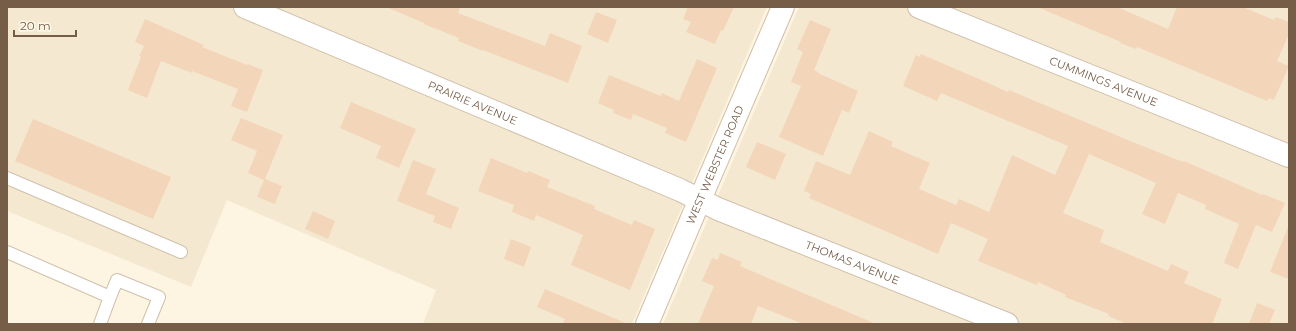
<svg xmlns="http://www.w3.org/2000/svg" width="1296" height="331" font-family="Montserrat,sans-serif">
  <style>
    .residential { fill: #f4e8d0 }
    .building { fill: #f3d6b9 }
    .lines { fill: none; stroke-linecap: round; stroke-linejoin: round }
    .lane-casing { stroke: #d0c0ac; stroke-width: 14 }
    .street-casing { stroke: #d0c0ac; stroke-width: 24 }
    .secondary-casing { stroke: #d1bea6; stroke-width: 24 }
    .lane { stroke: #fff; stroke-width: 12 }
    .street { stroke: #fff; stroke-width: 22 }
    .secondary { stroke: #fff; stroke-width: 22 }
    .labels { text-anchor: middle; stroke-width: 3; stroke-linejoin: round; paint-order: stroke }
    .street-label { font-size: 11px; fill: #755d48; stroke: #fff9e9 }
  </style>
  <rect width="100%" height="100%" fill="#fdf5e2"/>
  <!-- residential -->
  <path class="residential" d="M7,7h760l-135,317h-209l13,-34 -209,-90 -36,87 -184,-76z
    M799,7h490v317h-626z"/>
  <!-- building -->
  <path class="building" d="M386,7h74l-2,6 87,33 5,-13 32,13 -14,37 -85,-33v1l-25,-10 1,-3 -35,-14v-1z
    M688,7h46l-11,24 -2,-1 -6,14 -29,-12 5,-10 -8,-3z
    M1037,7h80l51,22 9,-22h66l31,13 2,-3 13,5v12l-12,27 12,5 -15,34 -5,-2 -2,3 -130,-54 -1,2 -16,-6 1,-1z
    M596,12l21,8 -9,23 -21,-9z
    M145,19l59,26 -2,2 45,18 1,-1 15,6 -16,42 -16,-6 7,-17 -46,-18v2l-31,-12 -14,37 -19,-8 13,-33 -2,-1 5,-10 -9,-4z
    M810,20l21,9 -17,41 4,2v1l40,18 -9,22 -7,-3 -19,46 -44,-19 22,-51 -10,-4 12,-30 -6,-3z
    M921,54l58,25 29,13 1,-2 126,53 48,19 1,-1 78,34 1,-1 22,9 -13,29 -16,-7 -18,44 -14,-6 15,-39 -34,-15 1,-4 -28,-12 -13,31 -23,-10 14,-31 -67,-29 -26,59 41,17 -4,12 68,29 3,-7 18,8 -5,11 38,16 -10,25h-85l-19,-8 1,-2 -44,-17 1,-2 -28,-13 -1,3 -59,-24 10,-22 -37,-16 -13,31 -129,-56 2,-4 -7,-3 12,-30 34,14 19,-44 24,11 -2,4 39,17 -11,26 37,16 3,-6 30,13 23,-57 43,20 13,-29 -127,-53 -4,8 -34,-15 13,-31 4,2z
    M697,59l20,9 -31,74 -21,-9 2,-5 -34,-14 -2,6 -18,-7 1,-3 -16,-7 11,-28 52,21 1,-3 17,8z
    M351,102l65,27 -17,39 -23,-10 5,-12 -41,-18z
    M241,118l42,17 -18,44 17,7 -7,18 -18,-7 7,-17 -16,-7 9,-22 -26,-11z
    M33,119l138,58 -18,42 -138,-58z
    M757,142l29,12 -11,26 -29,-13z
    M491,158l36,15 1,-2 22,9 -3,7 48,19 -1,3 38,16 2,-5 21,9 -25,61 -59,-25 12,-30 -47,-20 -2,6 -22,-9 2,-7 -36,-14z
    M413,160l23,9 -10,25 33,14 -8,21 -18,-7 2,-6 -38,-15z
    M313,211l22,10 -7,18 -23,-10z
    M1288,227h1v52l-19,-7z
    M511,239l20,8 -7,20 -20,-8z
    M720,253l22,9 -2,4 136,58h-73l-45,-18 -7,18h-53l16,-38 -12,-5 10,-23 6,2z
    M545,289l14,6 69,29h-66l3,-5 -28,-12z
    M1257,303l18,7 -6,14h-20z"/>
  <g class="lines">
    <!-- lane casing -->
    <g class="lane-casing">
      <path id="lane" d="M7,178l174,74
        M7,252l103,45 -10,27
        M110,297l7,-17 42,17 -11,27"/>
    </g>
    <!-- street casing -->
    <g class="street-casing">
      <g id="street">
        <path id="s1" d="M245,7l435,183 38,19 289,115"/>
        <path id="s2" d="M919,7l370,149"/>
      </g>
    </g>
    <!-- secondary casing -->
    <g class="secondary-casing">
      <g id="secondary">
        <path id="s3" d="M647,324l45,-106 91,-211"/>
      </g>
    </g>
    <!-- lane -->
    <use href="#lane" class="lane"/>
    <!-- street -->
    <use href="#street" class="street"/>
    <!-- secondary -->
    <use href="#secondary" class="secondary"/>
  </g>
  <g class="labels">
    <!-- street labels -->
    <g class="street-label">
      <text dy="4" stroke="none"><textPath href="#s2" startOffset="199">CUMMINGS AVENUE</textPath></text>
      <text dy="4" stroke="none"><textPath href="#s1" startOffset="247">PRAIRIE AVENUE</textPath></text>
      <text dy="4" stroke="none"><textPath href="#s3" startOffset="173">WEST WEBSTER ROAD</textPath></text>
      <text dy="4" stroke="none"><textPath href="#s1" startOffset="659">THOMAS AVENUE</textPath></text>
    </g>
  </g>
  <!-- border -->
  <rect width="1296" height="331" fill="none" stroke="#755d48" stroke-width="16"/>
  <!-- scale -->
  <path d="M14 30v6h62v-6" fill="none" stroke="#755d48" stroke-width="2"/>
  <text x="20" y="30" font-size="12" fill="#755d48" stroke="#fff9e9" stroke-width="3" paint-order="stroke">20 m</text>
</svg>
